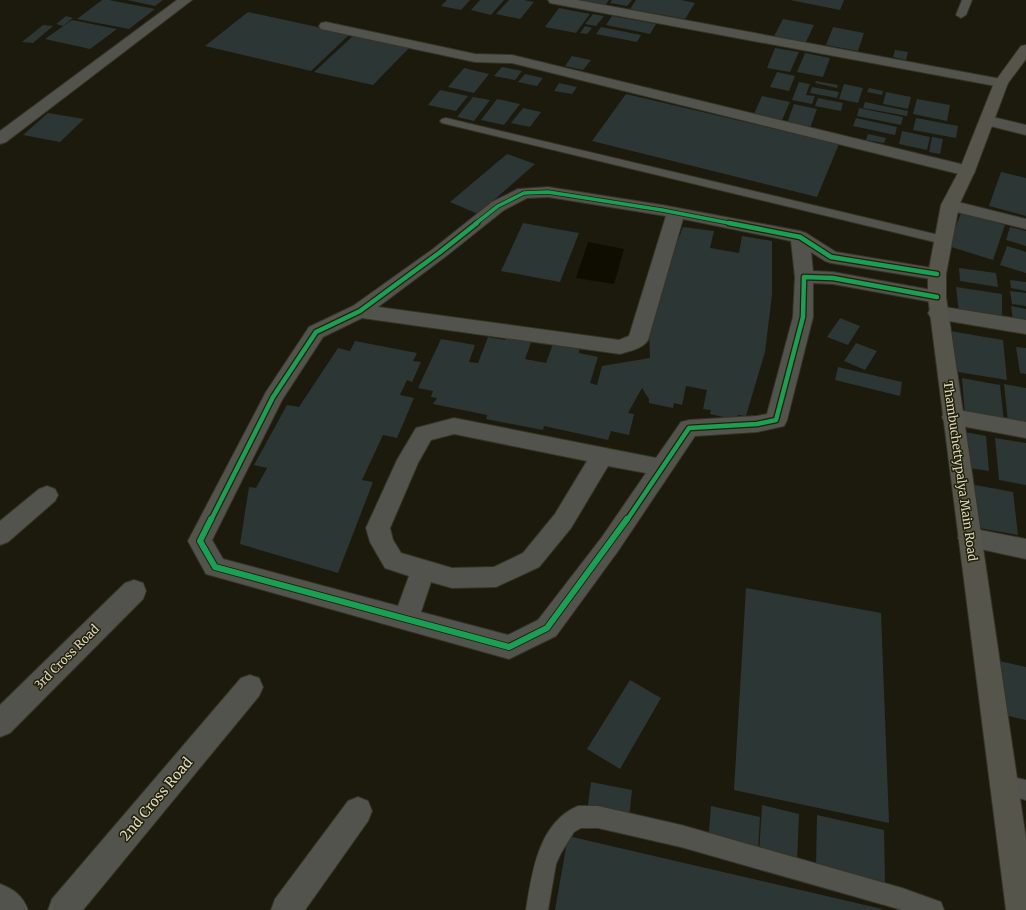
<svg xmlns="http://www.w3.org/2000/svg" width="1026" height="910" font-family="Merriweather,serif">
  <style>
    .water { fill: #0f0c01 }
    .building { fill: #2c3634 }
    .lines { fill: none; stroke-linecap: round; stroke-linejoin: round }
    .service-casing { stroke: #353428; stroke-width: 2 }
    .minor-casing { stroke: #353428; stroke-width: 2 }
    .secondary-casing { stroke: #353428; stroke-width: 2 }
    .service { fill: #53534d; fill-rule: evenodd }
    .minor { fill: #53534d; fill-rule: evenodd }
    .secondary { fill: #56554c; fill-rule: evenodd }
    .cycleway-far2-casing { stroke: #232005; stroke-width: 5 }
    .cycleway-far1-casing { stroke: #232005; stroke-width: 7 }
    .cycleway-casing { stroke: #232005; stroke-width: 8 }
    .cycleway-far2 { stroke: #1a9f57; stroke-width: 3.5 }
    .cycleway-far1 { stroke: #1a9f57; stroke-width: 4.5 }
    .cycleway { stroke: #1a9f57; stroke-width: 6 }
    .labels { text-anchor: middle; stroke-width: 3; stroke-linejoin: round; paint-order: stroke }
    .street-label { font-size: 12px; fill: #dad8c8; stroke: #232005 }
    .near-street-label { font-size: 14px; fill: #dad8c8; stroke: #232005 }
  </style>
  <rect width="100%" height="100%" fill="#1c1a0c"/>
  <!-- water -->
  <path class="water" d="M588,242l36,7 -10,35 -38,-6z"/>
  <!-- building -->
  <path class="building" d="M102,0h7l46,9 -26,20 -52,-10z
    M127,0h36l-8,6z
    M447,0h23l-9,10 -20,-4z
    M480,0h24l-13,15 -20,-5z
    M509,0h15l10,2 -14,17 -24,-5z
    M579,0h30l-5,7 -26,-5z
    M612,0h20l-5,6 -17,-3z
    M636,0h45l14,3 -10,16 -55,-10z
    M790,0h54l-4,10z
    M559,8l31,6 -14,19 -31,-6z
    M248,12l102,22 -39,37 -106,-25z
    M593,14l11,2 -8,10 -11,-2z
    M66,16l7,2 -10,8 -7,-2z
    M612,16l44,8 -6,10 -44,-9z
    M783,19l31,6 -9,19 -32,-6z
    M72,20l45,9 -27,20 -45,-10z
    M43,25l10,1 -20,17 -11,-1z
    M585,26l7,2 -5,6 -7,-1z
    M601,27l40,8 -4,7 -41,-8z
    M833,27l31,6 -6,18 -32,-6z
    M354,35l56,12 -37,38 -59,-13z
    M775,48l24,4 -9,20 -23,-4z
    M895,50l13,2 -2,8 -13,-3z
    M805,53l25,5 -7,19 -26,-5z
    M572,56l19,4 -8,10 -18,-4z
    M502,67l20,4 -7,9 -21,-4z
    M464,68l25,6 -15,19 -26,-6z
    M777,72l18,4 -6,15 -19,-4z
    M525,74l18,4 -6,8 -19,-4z
    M816,81l22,4 -1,3 -22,-5z
    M799,82l11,2 -4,11 9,1 -3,8 -20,-4z
    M559,83l18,4 -5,7 -18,-3z
    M844,84l19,4 -5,15 -19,-4z
    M812,87l27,5 -2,6 -27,-5z
    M869,88l14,3 -1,4 -15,-3z
    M440,90l28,6 -12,15 -28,-6z
    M886,92l25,5 -3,12 -25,-5z
    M626,94l213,50 -22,53 -225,-56z
    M762,96l28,6 -8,18 -28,-6z
    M473,97l17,3 -16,21 -17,-4z
    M818,98l25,5 -2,8 -26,-5z
    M497,99l23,5 -16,21 -23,-5z
    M917,99l33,6 -3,16 -34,-7z
    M865,102l43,9 -1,5 -44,-8z
    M794,104l23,5 -7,19 -23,-5z
    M523,108l18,4 -11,15 -19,-4z
    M859,108l44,9 -2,8 -44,-9z
    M48,113l36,6 -24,23 -37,-7z
    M856,118l41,9 -2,8 -42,-9z
    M916,118l42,8 -2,12 -43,-8z
    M902,131l28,6 -3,13 -28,-6z
    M868,134l18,4 -2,5 -18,-3z
    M932,137l11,2 -3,15 -11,-2z
    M507,154l28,10 -57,50 -28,-12z
    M1001,172l25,6v38l-37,-10z
    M961,213l44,12 -12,35 -45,-14z
    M523,223l56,10 -19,49 -59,-11z
    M683,227l31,4 -4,17 29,5 3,-17 30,5v54l-7,57 -19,64 -8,-1 -1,5 -27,-6 1,-4 -8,-1 4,-19 -21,-4 -4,19 -8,-2 -1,5 -24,-5v-4l-7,-11 -14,25 6,1 -5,21 -18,-4 -3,9 -64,-14 -1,4 -57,-11 1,-4 -54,-11 4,-6 -6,-1 2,-6 -15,-3 23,-49 34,6 -6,17 9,1 10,-26 17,3 3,-7 25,4 -8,22 21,4 8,-22 26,5 -1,7 19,4 -8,26 7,2 5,-19 48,-8 -1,-25 14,-55z
    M1010,227l16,4v15l-20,-6z
    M1007,246l19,6v21l-26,-8z
    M959,268l37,5 2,14 -38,-6z
    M1010,280l16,2v9l-15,-3z
    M956,287l46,7v25l-43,-6z
    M1010,291l16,2v13l-14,-2z
    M1011,306l15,3v14l-13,-2z
    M840,318l20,8 -12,19 -21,-8z
    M950,331l53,9 4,40 -55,-9z
    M355,341l62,12 -4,8 8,1 -9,20 -5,-2 -7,15 14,3 -17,40 -14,-3 -21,45 11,2 -35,91 -98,-29 9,-57 7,1 11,-20 -13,-3 33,-60 12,2 39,-59 12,3z
    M856,343l21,8 -12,19 -21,-9z
    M1016,347l10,1v26l-6,-1z
    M838,367l64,15 -2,14 -65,-16z
    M962,378l38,7 4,37 -39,-6z
    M1004,384l22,4v38l-18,-4z
    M960,431l26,5 3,35 -26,-4z
    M995,438l31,5v42l-27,-5z
    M970,484l43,8 5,43 -45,-8z
    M746,588l135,25 8,210 -155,-33z
    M995,660l31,7v53l-26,-6z
    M630,680l31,18 -41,71 -33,-20z
    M591,782l41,8 -3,29 -42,-7z
    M762,805l37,9 -2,49 -38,-9z
    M711,806l49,11 -2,35 -50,-11z
    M817,815l67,15 1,54 -69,-17z
    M568,836l314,73v1h-327z"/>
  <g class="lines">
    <!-- service casing -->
    <g class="service-casing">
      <path id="service" d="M962,0h10l-6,15 -5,3 -5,-3z
        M446,118l497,118 5,1 2,3 -2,3 -5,1 -501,-121 -2,-2 2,-2z
        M1004,775l22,5v20l-29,-8 -3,-7 3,-7z
        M578,806h20l83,19 221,63 39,14 3,8h-42l-221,-63 -83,-19h-17l-7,4 -13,21 -5,11 -8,46h-22c6,-37 12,-87 52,-104z"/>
    </g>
    <!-- minor casing -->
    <g class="minor-casing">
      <path id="minor" d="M177,0h15l-186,142 -6,2v-13z
        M548,0h29l424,79 5,1 2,3 -2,3 -5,1 -446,-83 -5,-1z
        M326,22l149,32 37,1 461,112 2,4 -2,4 -6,1 -455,-113 -37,-1 -154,-33 -2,-3 2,-3z
        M988,116l38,9v10l-44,-11 -2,-3 2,-3z
        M548,187l114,18 138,26 6,2 30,19 108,18 2,4 -2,4 -7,2 -106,-17 -6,-2 -14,-9 2,19 20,1 104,19 7,2 2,4 -2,4 -7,2 -104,-19 -20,-1v34l-26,103 -3,6 -27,6 -62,4 -77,115 -62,85 -47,23 -303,-85 -18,-33 78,-149 43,-65 44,-21 80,-57 59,-47 26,-13zM548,197l118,19 -37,120 -10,4 -241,-33 67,-50 59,-47 23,-12zM683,219l108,22 4,36 -2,40 -26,97 -10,2 -68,4 -8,2 -25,36 -202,-40 -38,10 -19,32 -31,68 4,14 15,26 24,8 -11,30 -175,-47 -11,-19 70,-140 41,-63 39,-19 258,36c9,-3 23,-5 28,-14zM454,434l133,27 -32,53 -32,39 -29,14 -42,1 -51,-15 -8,-13 -3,-12 28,-65 13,-23zM608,466l38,7 -44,64 -64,83 -30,15 -87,-23 10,-30 21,6 44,-1 43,-20 32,-39z
        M950,200l76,19v10l-82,-20 -3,-4 3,-4z
        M938,306l88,14v14l-95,-16 -3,-5 3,-5z
        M953,409l73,13v16l-81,-15 -3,-6 3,-6z
        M47,486l8,3 3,6 -3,6 -47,41 -8,3v-24l39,-32z
        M970,528l56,11v20l-64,-14 -4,-7 4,-7z
        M134,580l9,3 3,8 -3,8 -133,134 -10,4v-32l125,-122z
        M250,675l9,3 4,9 -4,9 -176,214h-35l4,-11 189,-221z
        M358,797l10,4 4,10 -4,10 -63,89h-34l4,-11 73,-98z
        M0,884c14,5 23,12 28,26h-28z"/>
    </g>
    <!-- secondary casing -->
    <g class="secondary-casing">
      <path id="secondary" d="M1026,45v14l-18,24 -33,88 -16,34 -13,69v23l80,542v71h-20l-78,-613v-23l13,-69 18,-34 35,-88 27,-37z"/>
    </g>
    <!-- service -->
    <use href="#service" class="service"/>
    <!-- minor -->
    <use href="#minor" class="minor"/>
    <!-- secondary -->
    <use href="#secondary" class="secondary"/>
    <!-- cycleway-far2 casing -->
    <g class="cycleway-far2-casing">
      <path id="cycleway-far2" d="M475,224l23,-18 26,-13 24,-1 114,18 72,14"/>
    </g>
    <!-- cycleway-far1 casing -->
    <g class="cycleway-far1-casing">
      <path id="cycleway-far1" d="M729,223l71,14 31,20 106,17
        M211,520l62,-123 43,-65 44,-21 79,-58 38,-30
        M627,520l62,-92 68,-4 19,-4 27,-103 1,-40 29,1 104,19"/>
    </g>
    <!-- cycleway casing -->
    <g class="cycleway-casing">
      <path id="cycleway" d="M211,519l-11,22 15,26 294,80 38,-19 80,-109"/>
    </g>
    <!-- cycleway-far2 -->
    <use href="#cycleway-far2" class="cycleway-far2"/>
    <!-- cycleway-far1 -->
    <use href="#cycleway-far1" class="cycleway-far1"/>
    <!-- cycleway -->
    <use href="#cycleway" class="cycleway"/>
  </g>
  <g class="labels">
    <!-- street labels -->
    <g class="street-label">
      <text transform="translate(960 471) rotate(82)" y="4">Thambuchettypalya Main Road</text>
      <text transform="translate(67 657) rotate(-45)" y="4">3rd Cross Road</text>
    </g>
    <!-- near-street labels -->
    <g class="near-street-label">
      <text transform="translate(156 799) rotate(-50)" y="5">2nd Cross Road</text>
    </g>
  </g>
</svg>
